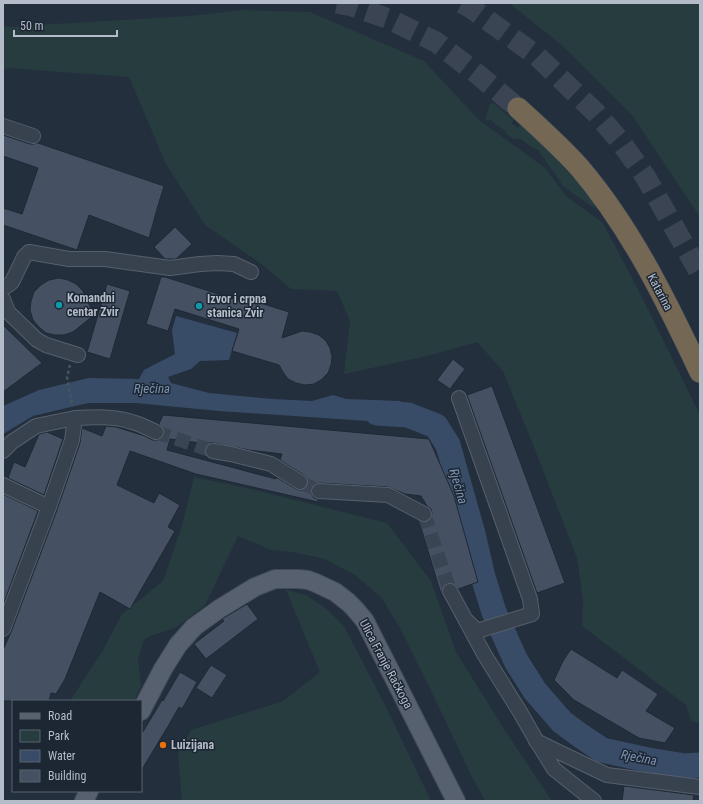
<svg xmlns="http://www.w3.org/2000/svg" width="703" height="804" font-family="'Roboto Condensed',sans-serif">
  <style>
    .green { fill: #263c3f }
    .water { fill: #394c67 }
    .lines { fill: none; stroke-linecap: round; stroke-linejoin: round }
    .river { stroke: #394c67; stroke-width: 25 }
    .building { fill: #455162; stroke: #1f2835; fill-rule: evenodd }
    .minor-tunnel { stroke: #3a4453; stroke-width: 14; stroke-dasharray: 14 7; stroke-linecap: butt }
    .highway-tunnel { stroke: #3a4453; stroke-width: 21; stroke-dasharray: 21 10; stroke-linecap: butt }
    .minor-casing { stroke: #565f6c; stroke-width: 16 }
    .major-casing { stroke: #414a57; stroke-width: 20 }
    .highway-casing { stroke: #434c59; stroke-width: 22 }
    .path { stroke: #44595c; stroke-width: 2.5; stroke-dasharray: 3 3; stroke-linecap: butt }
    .minor { stroke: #38414e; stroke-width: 14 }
    .major { stroke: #56606e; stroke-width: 18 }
    .highway { stroke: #746855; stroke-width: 21 }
    .culture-dot { fill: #0f9aa8; stroke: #1d2633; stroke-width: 1.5 }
    .food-dot { fill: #e8710a; stroke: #1d2633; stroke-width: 1.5 }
    .labels { text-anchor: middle; stroke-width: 3; stroke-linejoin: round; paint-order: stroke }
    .street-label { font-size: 12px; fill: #b4bcc9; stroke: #1d2633 }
    .poi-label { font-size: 12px; font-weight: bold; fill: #b4bcc9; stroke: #1d2633; text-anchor: start }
    .water-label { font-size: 13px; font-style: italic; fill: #7c92b1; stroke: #1d2633 }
  </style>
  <rect width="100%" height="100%" fill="#242f3e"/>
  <!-- green -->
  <path class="green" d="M509,3h191v214l-68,-102 -68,-68z
    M241,10l69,2 114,49 55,59 66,48 21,28 37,27 40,76 57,116v308l-9,-2 -5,-16 -104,-79 1,-26 -6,-42 -43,-111 -31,-76 -26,-29 -50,14 -83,18 6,-53 -13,-30 -46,-2 -31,-26 -55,-38 -39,-61 -37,-87 -121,-9 -5,2v-43l188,-11z
    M493,103l19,16h2l-3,4 7,5 2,-3c29,25 56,53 78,84l-7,-3 -28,-20 -25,-36 -7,-3 -10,-8h-7l-9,-6 1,-2 -11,-7 -4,-4 -3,1 -3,-1 5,-16z
    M194,477l57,12 136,34 44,58 25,71 48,77 48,72h-67l-14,-26 -34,-72 -37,-75 -19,-31 -26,-22 -30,-16 -32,-7 -22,-2 -33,-14 -33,69 -30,23 -25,8 -6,4 -6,19 3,27 -7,15h-64l33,-51 19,-36 41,-33 18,-52z
    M286,590l20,5 22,15 16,16 44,85 43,90h-249l-4,-48 13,-23 92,-29 37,-29z"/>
  <!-- water -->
  <path class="water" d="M176,316l61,17 -8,27 -29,1 -9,8 -23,8 3,6 38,10 63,6 40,2 21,-6 13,4 54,2 10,8 1,15 -192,-13 -83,-8h-48l-55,13 -30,18v-28l36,-16 50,-12 50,1 5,-9 31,-16 -3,-24z"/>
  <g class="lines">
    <!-- river -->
    <path class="river" d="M377,413l31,2 28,11 12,19 25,89 10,43 11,35 22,49 19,30 27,31 19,14 21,14 46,10 37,6 15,-1"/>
  </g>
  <!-- building -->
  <path class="building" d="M3,135l27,9h4l4,-1 126,43 -7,23 -8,29 -60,-23 -12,35 -74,-25v-17l19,6 16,-46 -35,-12z
    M175,227l17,17 -16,15h-11l-11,-12z
    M161,277h4l82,26 1,-4 41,13 -7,26 20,-7 8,1 9,3 7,6 4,7 2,9 -1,8 -3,8 -7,7 -7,4 -9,1 -9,-2 -8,-4 -5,-7 -4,-7 -47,-14 7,-22 -64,-20 -7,22 -22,-7z
    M59,278l9,2 8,4 7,7 11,24 -21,17 -9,3h-9l-9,-2 -7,-6 -6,-7 -3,-10 1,-9 3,-9 7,-7 8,-5z
    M107,284l23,7 -20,68 -23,-7z
    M3,325l39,38 -39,29z
    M453,359l12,10 -15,20 -13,-9z
    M492,386l73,197 -28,10 -70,-198z
    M163,415l266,24 25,57 24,86 -20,7 -4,-5 -4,-1h-4l-3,4 -1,3v4h-1l-22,-73 5,1 4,-1 3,-3 1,-5 -1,-4 -4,-3 -6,-10 -16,-2 -17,-7 -69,-4 -4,1 -3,2 -1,4 1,5 2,3 4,1v3l-122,-28 -66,-23 -13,34 37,18 5,-10 21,12 -12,22 7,4 -45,78 -30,-17 -35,87 -9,15 -5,-1 -2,8h-46v-51l8,-18 46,-122 23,-67 2,-15 20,8 4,-10 10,1 29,9 7,4h5l4,-1 3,-4v-3l-1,-4 -4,-4zM170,439l38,5 2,-1h4l35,7 33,4 -2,6 24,15 3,3 1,4 -1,4 -3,4h-5l-3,-1 -20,-12v2l-109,-29z
    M47,432l16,7 -19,56 -36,-17 6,-16 11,5 14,-33z
    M3,494l35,17 -35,94z
    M247,604l11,15 -52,40 -12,-15 30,-23 -2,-2z
    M571,649l46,29 5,-8 36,24 -12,17 29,17 -10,15 -26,-5 -65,-38 -20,-20 9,-19z
    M211,665l16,10 -15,23 -16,-10z
    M180,672l17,10 -15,27 -3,-2 -12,21 -26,43v-36l21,-35 1,1z
    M624,786l70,9 -1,6h-71z"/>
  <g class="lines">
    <!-- minor-tunnel -->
    <path class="minor-tunnel" d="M156,432l57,19
      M300,482l19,9
      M424,514l26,77"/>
    <!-- highway-tunnel -->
    <path class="highway-tunnel" d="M337,3l15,3 37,13 47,23 40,31 42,35
      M462,3l9,5 66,48 59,57 24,28 25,35 55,97"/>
    <!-- minor casing -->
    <g class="minor-casing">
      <path id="minor" d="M3,126l30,10
        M3,286h4l5,-4 12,-25 5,-5 40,7h36l65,9 30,-4 17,-1 17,1 17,8
        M3,299l5,13 29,28 9,5 32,10
        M459,398l71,201 2,15 -55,17 -11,-11
        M3,451l9,-9 24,-16 39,-8
        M213,451l18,3 40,10 29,18
        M3,485l46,22
        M319,491l69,4 36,19
        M450,591l34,63 36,58 16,28 18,29 40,32
        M3,629l46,-122 23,-67 3,-22c19,-1 39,-2 57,4 8,2 16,6 24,10
        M536,741l31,15 40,19 93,12"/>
    </g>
    <!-- major casing -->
    <g class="major-casing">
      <path id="major" d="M141,711l22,-42 15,-24 16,-18 25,-18 36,-22 20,-8h23l10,1 8,3 19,9 13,10 7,7 10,12 91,180
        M84,801l5,-10"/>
    </g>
    <!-- highway casing -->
    <g class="highway-casing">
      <path id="highway" d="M518,108c21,19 42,38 61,59 52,61 87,133 121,205"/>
    </g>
    <!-- path -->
    <path class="path" d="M70,365l-3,12 5,28"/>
    <!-- minor -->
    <use href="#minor" class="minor"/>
    <!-- major -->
    <use href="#major" class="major"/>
    <!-- highway -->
    <use href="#highway" class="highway"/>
  </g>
  <!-- markers -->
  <g class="culture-dot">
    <circle cx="59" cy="305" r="4"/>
    <circle cx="199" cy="306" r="4"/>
  </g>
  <circle class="food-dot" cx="163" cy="745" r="4"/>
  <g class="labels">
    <!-- street labels -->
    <g class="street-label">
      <text transform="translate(660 292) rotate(62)" y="4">Katarina</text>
      <text transform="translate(386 664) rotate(62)" y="4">Ulica Franje Račkoga</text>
    </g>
    <!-- poi labels -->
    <g class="poi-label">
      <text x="67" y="302">Komandni<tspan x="67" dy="14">centar Zvir</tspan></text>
      <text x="207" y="303">Izvor i crpna<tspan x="207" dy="14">stanica Zvir</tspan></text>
      <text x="171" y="749">Luizijana</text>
    </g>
    <!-- water labels -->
    <g class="water-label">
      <text x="152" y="393">Rječina</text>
      <text transform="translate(459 486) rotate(74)" y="5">Rječina</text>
      <text transform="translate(639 757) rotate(11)" y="5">Rječina</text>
    </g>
  </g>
  <!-- border -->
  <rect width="703" height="804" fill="none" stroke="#b4bcc9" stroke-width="8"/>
  <!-- legend -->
  <rect x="12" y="700" width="130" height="92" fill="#1d2633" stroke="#59626f"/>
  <rect x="20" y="713" width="20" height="6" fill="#56606e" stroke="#59626f"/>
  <text x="48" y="720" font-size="12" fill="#b4bcc9">Road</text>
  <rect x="20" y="730" width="20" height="12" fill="#263c3f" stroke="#59626f"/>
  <text x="48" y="740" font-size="12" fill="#b4bcc9">Park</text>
  <rect x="20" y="750" width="20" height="12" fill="#394c67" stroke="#59626f"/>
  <text x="48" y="760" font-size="12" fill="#b4bcc9">Water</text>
  <rect x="20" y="770" width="20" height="12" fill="#455162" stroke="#59626f"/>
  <text x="48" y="780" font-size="12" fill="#b4bcc9">Building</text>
  <!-- scale -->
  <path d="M14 30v6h103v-6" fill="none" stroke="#b4bcc9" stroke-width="2"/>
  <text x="20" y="30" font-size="12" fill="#b4bcc9" stroke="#1d2633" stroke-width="3" paint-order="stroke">50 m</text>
</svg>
